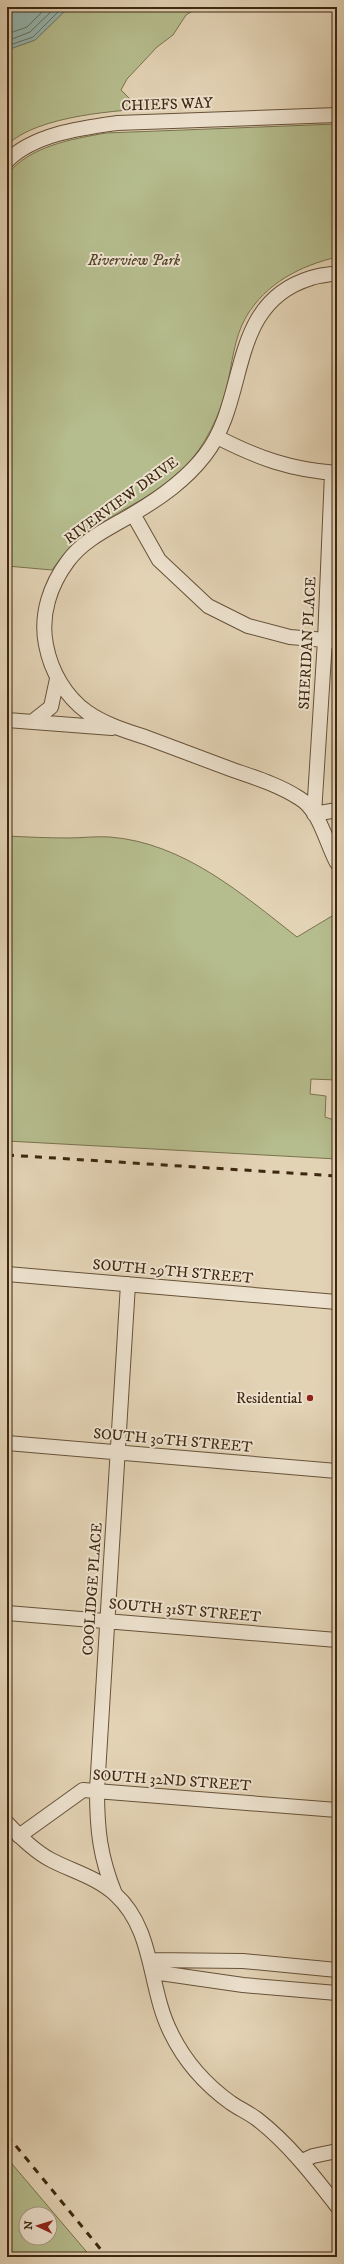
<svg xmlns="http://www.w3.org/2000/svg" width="344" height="2264" font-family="'IM FELL DW Pica',serif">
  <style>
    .green { fill: #b5bc8d; stroke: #7a724e; fill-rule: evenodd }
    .water { fill: #95b7b1; stroke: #727d71 }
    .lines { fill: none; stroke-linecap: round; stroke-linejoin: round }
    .shore { stroke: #6a6f60; stroke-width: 1 }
    .minor-casing { stroke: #675239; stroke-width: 16 }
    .minor { stroke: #ede2cf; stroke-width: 14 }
    .rail { stroke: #3e2710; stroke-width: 3; stroke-dasharray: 7 7; stroke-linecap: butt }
    .poi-dot { fill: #8f2418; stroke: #ede2cf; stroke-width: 1.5 }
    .labels { text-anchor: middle; stroke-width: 4; stroke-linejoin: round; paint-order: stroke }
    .street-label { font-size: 15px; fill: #3e2710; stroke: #ede2cf }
    .park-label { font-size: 15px; font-style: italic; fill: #564529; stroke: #ede2cf }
    .poi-label { font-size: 15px; fill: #3e2710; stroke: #ede2cf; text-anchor: end }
  </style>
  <rect width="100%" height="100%" fill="#e3d3b5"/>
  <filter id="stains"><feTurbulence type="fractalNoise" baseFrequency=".005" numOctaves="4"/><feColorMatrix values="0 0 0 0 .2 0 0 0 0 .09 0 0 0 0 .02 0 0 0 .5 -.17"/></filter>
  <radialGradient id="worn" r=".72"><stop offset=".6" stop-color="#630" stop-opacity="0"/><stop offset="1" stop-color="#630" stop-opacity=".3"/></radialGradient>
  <!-- green -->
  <path class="green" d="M69,7h130l-13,8 -13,20 -16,12 -30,32 -6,11 11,11 24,-1 5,8c-41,2 -123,7 -154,37v-95l28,-10z
    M337,124v133c-37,9 -71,26 -91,60 -12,21 -14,47 -19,70 -7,28 -22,59 -42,80 -26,27 -62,41 -93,62 -17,10 -28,25 -40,41l-45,-4v-391c22,-29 65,-36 99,-42z
    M7,836c20,1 40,2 61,2 14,0 28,-2 42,-1 74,6 132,57 187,100l40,-24 -1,167 -25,-1 -1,15 16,2 -1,21 12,4v38l-330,-18z
    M7,2158l84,99h-84zM26,2214h24v24h-24z"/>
  <!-- water -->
  <path class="water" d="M7,7h62l-34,33 -28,10z"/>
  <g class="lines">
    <!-- shore -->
    <path class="shore" d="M7,34l20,-7 20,-20
      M7,41l23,-9 26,-25
      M7,46l26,-9 30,-30"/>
    <!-- minor casing -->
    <g class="minor-casing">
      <path id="minor" d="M7,161c27,-27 74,-33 110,-38l220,-8
        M337,273c-9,2 -18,2 -26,5 -85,26 -61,120 -106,177 -19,25 -45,43 -72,59 -23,14 -49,25 -65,47 -18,24 -28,54 -22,84 5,26 19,51 41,67 17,12 39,19 58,25 29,11 59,22 88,33 23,8 46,15 66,28 21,12 27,45 38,65
        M217,437c41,21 74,33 120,36
        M332,473l-7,167 -11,174 23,-4
        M133,514l26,46 49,46 40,20 42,11 47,4
        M7,720l105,8
        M32,722l19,-15 6,-28
        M7,1274l330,28
        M7,1443l330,28
        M7,1613l330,27
        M7,1823c12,13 27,28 44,37 21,11 45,17 64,34 40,36 33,94 56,139 13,27 35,52 60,70 9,6 18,10 26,16 31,24 56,56 80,87
        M19,1836l64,-46 254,20
        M115,1894c-15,-37 -18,-64 -18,-104l31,-506
        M150,1960l93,1 94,9
        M153,1972l90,13 94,8
        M302,2161l11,-5 24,-5"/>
    </g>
    <!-- minor -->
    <use href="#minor" class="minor"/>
    <!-- rail -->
    <path class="rail" d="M7,1155l330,21
      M7,2135l100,122"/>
  </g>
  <!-- markers -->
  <circle class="poi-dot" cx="310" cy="1398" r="4"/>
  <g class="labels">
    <!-- street labels -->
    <g class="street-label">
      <text transform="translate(167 104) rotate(-2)" y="5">CHIEFS WAY</text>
      <text transform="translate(121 500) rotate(-36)" y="5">RIVERVIEW DRIVE</text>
      <text transform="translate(307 643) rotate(-87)" y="5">SHERIDAN PLACE</text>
      <text transform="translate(173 1271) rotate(5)" y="5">SOUTH 29TH STREET</text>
      <text transform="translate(173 1440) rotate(5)" y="5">SOUTH 30TH STREET</text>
      <text transform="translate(92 1589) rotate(-86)" y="5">COOLIDGE PLACE</text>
      <text transform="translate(185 1610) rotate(5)" y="5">SOUTH 31ST STREET</text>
      <text transform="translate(172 1780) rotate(4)" y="5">SOUTH 32ND STREET</text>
    </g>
    <!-- park labels -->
    <g class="park-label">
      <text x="134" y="265">Riverview Park</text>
    </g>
    <!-- poi labels -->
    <g class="poi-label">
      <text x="302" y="1403">Residential</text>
    </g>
  </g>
  <!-- margin -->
  <rect width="344" height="2264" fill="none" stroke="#e3d3b5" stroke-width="24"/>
  <rect x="8" y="8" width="328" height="2248" fill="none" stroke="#3e2710" stroke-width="2"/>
  <rect x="12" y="12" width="320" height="2240" fill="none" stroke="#3e2710"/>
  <!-- north arrow -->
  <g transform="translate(38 2226) rotate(274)"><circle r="19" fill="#ede2cf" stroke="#a79783"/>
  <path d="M0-3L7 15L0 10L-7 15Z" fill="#8f2418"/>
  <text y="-6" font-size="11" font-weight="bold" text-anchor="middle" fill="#3e2710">N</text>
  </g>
  <rect width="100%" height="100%" filter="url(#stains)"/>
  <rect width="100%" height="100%" fill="url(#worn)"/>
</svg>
